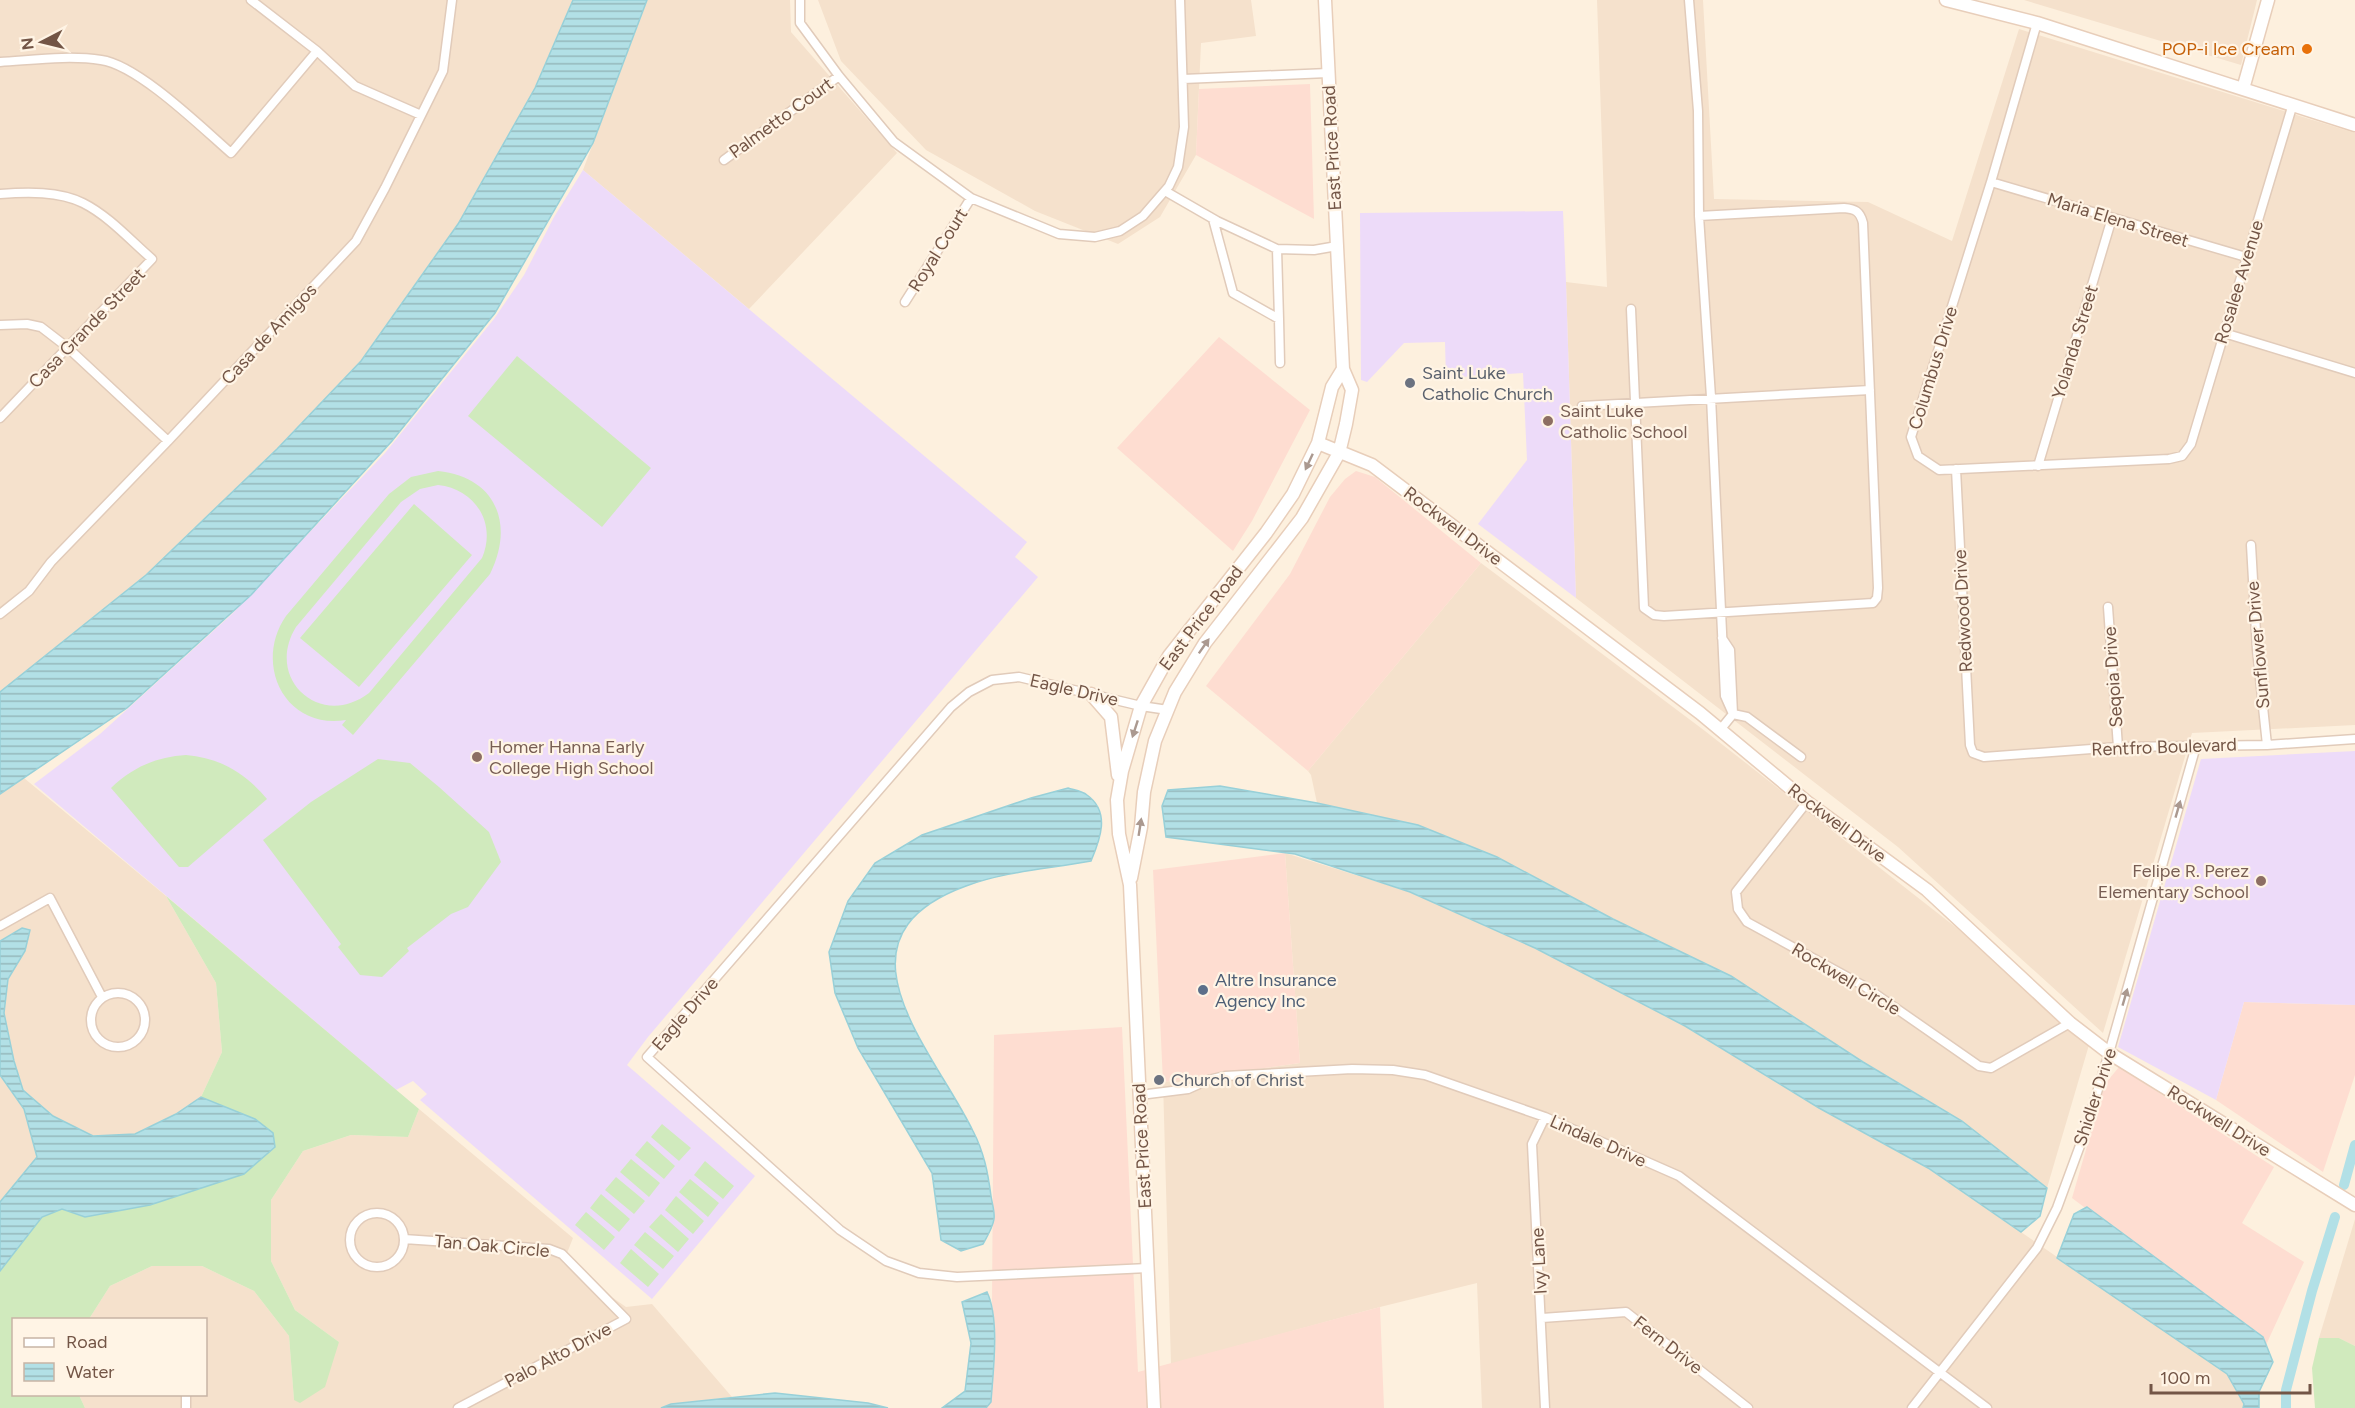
<svg xmlns="http://www.w3.org/2000/svg" width="2355" height="1408" font-family="Figtree,sans-serif">
  <style>
    .residential { fill: #f5e1cc }
    .commercial { fill: #feddd1 }
    .education { fill: #eddbf9 }
    .grass { fill: #d0eabd; fill-rule: evenodd }
    .water { fill: url(#water-rules); stroke: #98d0d8; stroke-width: 1.5 }
    .lines { fill: none; stroke-linecap: round; stroke-linejoin: round }
    .canal { stroke: #b2e0e6; stroke-width: 10 }
    .street-casing { stroke: #e1cbba; stroke-width: 11 }
    .secondary-casing { stroke: #e8ceba; stroke-width: 15 }
    .street { stroke: #fff; stroke-width: 8 }
    .secondary { stroke: #fff; stroke-width: 12 }
    .oneway { fill: #ab9990 }
    .food-dot { fill: #e8710a; stroke: #fff4e5; stroke-width: 2 }
    .worship-dot { fill: #6b7280; stroke: #fff4e5; stroke-width: 2 }
    .education-dot { fill: #8d6e63; stroke: #fff4e5; stroke-width: 2 }
    .service-dot { fill: #5c6f8a; stroke: #fff4e5; stroke-width: 2 }
    .labels { text-anchor: middle; stroke-width: 4.5; stroke-linejoin: round; paint-order: stroke }
    .food-label { font-size: 18px; fill: #c56008; stroke: #fff4e5; text-anchor: end }
    .street-label { font-size: 18px; fill: #735546; stroke: #fff4e5 }
    .worship-label { font-size: 18px; fill: #5b616d; stroke: #fff4e5; text-anchor: start }
    .education-label { font-size: 18px; fill: #785e54; stroke: #fff4e5; text-anchor: start }
    .service-label { font-size: 18px; fill: #4e5e75; stroke: #fff4e5; text-anchor: start }
  </style>
  <defs>
    <pattern id="water-rules" width="6" height="5" patternUnits="userSpaceOnUse" patternTransform="scale(1.5)"><rect width="6" height="5" fill="#b2e0e6"/><path d="M0 2.5h6" fill="none" stroke="#95b8bc"/></pattern>
  </defs>
  <rect width="100%" height="100%" fill="#fdf0de"/>
  <!-- residential -->
  <path class="residential" d="M0,0h573l-38,88 -77,136 -97,137 -84,88 -131,126 -146,117z
    M647,0h143l1,32 106,121 -148,156 -166,-139z
    M818,0h433l5,36 -55,7 -5,112 -36,62 -42,27 -83,-33 -109,-61 -85,-89z
    M1597,0h106l11,199 154,3 84,39 67,-212 336,104v592l-163,8 -89,300 -205,-186 -322,-249 -10,-316 41,5z
    M2024,0h233l-16,65z
    M1481,563l224,168 253,198 131,116 -42,143 -85,-67 -99,-59 -250,-143 -116,-62 -79,-32 -101,-22 -6,-28 -3,-4z
    M24,778l142,118 50,87 6,69 -21,45 -25,17 -41,20 -42,2 -40,-20 -30,-26 -9,-29 -10,-48 4,-34 17,-28 -3,-23 -22,13v-147z
    M1285,853l125,39 125,56 150,78 134,82 109,60 299,206 17,30 -1,4h-761l-5,-125 -97,24 -209,57 -8,-282 137,-19z
    M0,1075l24,34 13,48 -37,45z
    M419,1109l154,129 -10,25 63,44 26,-3 80,93 -61,7 -10,4h-576l-6,-13 127,-1v-74l-117,-1 21,-33 42,-20h50l52,25 35,45 5,64 45,-58 -44,-32 -24,-49v-61l32,-49 48,-16 57,2z
    M2355,1219v127l-16,-8h-20z"/>
  <!-- commercial -->
  <path class="commercial" d="M1310,84l4,135 -118,-64 3,-66z
    M1219,337l91,73 -58,111 -19,30 -116,-103z
    M1356,471l19,6 106,86 -173,208 -102,-85 84,-112 40,-77 15,-18z
    M1285,853l15,210 -137,19 -10,-212z
    M2244,1002l111,3v70l-32,97 -107,-72z
    M1122,1027l16,345 242,-65 4,101h-398l5,-6 3,-47 -2,-52 2,-268z
    M2119,1067l155,100 -32,56 62,39 -38,83 -194,-147 33,-114z"/>
  <!-- education -->
  <path class="education" d="M583,170l444,372 -12,15 23,20 -390,460 -21,28 128,111 -103,123 -232,-199 7,-6 -14,-13 -17,9 -362,-306 66,-50 132,-120 153,-161 109,-134 30,-44 30,-58z
    M1563,211l3,71 10,316 -98,-74 49,-64 -4,-87 -77,5 -1,-36 -41,1 -37,39 -6,-2 -1,-167z
    M2355,751v254l-111,-3 -28,98 -98,-53 83,-288z"/>
  <!-- grass -->
  <path class="grass" d="M517,356l134,112 -49,59 -134,-111z
    M438,471c58,6 77,53 52,103l-137,161 -11,-10 4,-5c-61,10 -93,-56 -60,-104l103,-122 22,-17zM438,485c37,4 59,38 44,73l-113,135c-48,37 -105,-14 -73,-66l105,-125 19,-13z
    M414,504l58,51 -113,132 -59,-49z
    M186,755c35,3 59,18 81,44l-79,68h-9l-68,-79c22,-21 45,-31 75,-33z
    M378,759l32,4 29,24 50,45 12,30 -33,45 -17,7 -44,34 2,3 -27,26 -22,-2 -22,-28 3,-3 -78,-104 48,-38z
    M166,896l253,213 -11,28 -57,-2 -48,16 -32,49v61l24,49 44,32 -14,45 -25,16 -6,-3 -5,-64 -35,-45 -52,-25h-50l-42,20 -21,33 -75,1v74l65,1 6,13h-85v-137l42,-54 20,-8 23,8 65,-12 66,-100 -15,-8 21,-45 -6,-69z
    M662,1124l29,24 -12,13 -28,-24z
    M647,1141l28,25 -11,13 -29,-24z
    M631,1159l29,24 -11,14 -29,-25z
    M705,1161l29,25 -11,13 -29,-24z
    M616,1177l29,24 -11,13 -29,-24z
    M690,1179l29,24 -11,14 -29,-25z
    M601,1194l29,25 -11,13 -29,-24z
    M676,1196l28,25 -11,13 -28,-24z
    M586,1212l29,25 -11,13 -29,-25z
    M661,1214l28,25 -11,13 -29,-25z
    M645,1232l29,24 -11,13 -29,-24z
    M631,1249l28,25 -11,13 -28,-24z
    M2319,1338h20l16,8v62h-40l-3,-40z"/>
  <!-- water -->
  <path class="water" d="M573,0h74l-54,143 -98,170 -103,128 -141,154 -124,113 -127,86v-102l146,-117 131,-126 84,-88 97,-137 77,-136z
    M1220,786l97,17 101,22 79,32 116,62 118,57 132,86 99,59 85,67 -7,28 -19,16 -93,-64 -109,-60 -134,-82 -150,-78 -125,-56 -115,-38 -129,-17 -4,-31 6,-16z
    M1068,788c6,2 14,3 19,7 24,17 13,45 4,66 -42,8 -85,10 -125,25 -142,52 -33,163 7,245 11,21 15,42 18,65 1,7 4,16 3,23 -1,8 -7,18 -11,25l-22,7 -20,-11 -9,-67 -74,-125 -23,-55 -6,-41 19,-51 27,-38 47,-28 109,-37z
    M22,928l8,2 -5,21 -17,28 -4,34 10,48 9,29 30,26 40,20 42,-2 41,-20 25,-17 54,22 18,14 2,14 -31,27 -94,31 -65,12 -23,-8 -20,8 -42,54v-69l37,-45 -13,-48 -24,-34v-134z
    M2087,1207l176,130 10,25 -14,30v16h-16l1,-4 -17,-30 -170,-116 17,-44z
    M987,1292c13,27 6,80 4,110l-5,6h-44l23,-17 6,-48 -9,-41z
    M775,1393l93,10 20,5h-227l10,-4z"/>
  <g class="lines">
    <!-- canal -->
    <path class="canal" d="M2344,1185l11,-40
      M2286,1408v-18l26,-99 23,-74"/>
    <!-- street casing -->
    <g class="street-casing">
      <path id="street" d="M251,0l66,51 38,35 66,29
        M800,0v23l39,53 55,66 77,56 88,36 36,3 25,-6 23,-15 26,-30 9,-19 6,-40 -4,-127
        M1689,0l9,111 1,105 12,181 14,299 8,18
        M2037,23l-46,159 -80,255 7,19 21,14 230,-11 13,-3 9,-12 101,-337
        M0,62c33,-2 69,-7 101,-2 37,5 100,67 130,93l86,-102
        M1183,79l145,-6
        M724,160l115,-84
        M1991,182l255,75
        M1165,191l52,30 60,28 37,1 23,-4
        M0,194c27,-2 59,-3 83,9 26,13 48,38 69,56l-152,159
        M1213,219l20,74 46,26 -2,-70
        M905,302l66,-104
        M1631,309l13,299 10,7 10,1 209,-13 4,-5 1,-10 -15,-365c-3,-12 -8,-14 -19,-15l-145,8
        M1279,319l1,44
        M0,325l27,-1 14,3 26,20 101,94
        M2224,333l131,40
        M1582,406l288,-16
        M2038,466l74,-248
        M1956,469l14,276 3,8 11,4 134,-10 149,-2 88,-6
        M2251,545l6,105 10,95
        M2108,607l10,140
        M0,614l29,-23 22,-29 117,-121 188,-200 29,-53 58,-117 9,-71
        M1733,714l14,3 54,40
        M1720,730l13,-16 -3,-64 -8,-12
        M1807,802l-71,90 2,17 9,13 117,64 115,80 12,2 79,-45
        M0,926l50,-28 52,99
        M91 1020a27 27 0 1 1 54 0a27 27 0 1 1-54 0Z
        M1140,1095l48,-6 20,-9 17,-4 127,-7 41,1 32,5 120,42 134,59 308,232
        M1545,1117l-13,27 13,264
        M350 1240a27 27 0 1 1 54 0a27 27 0 1 1-54 0Z
        M404,1239l145,10 13,5 64,65 -168,89
        M1148,1268l-191,9 -38,-4 -33,-12 -46,-31 -193,-173 304,-350 18,-15 23,-12 27,-3 122,29 27,4
        M1542,1318l84,-6 122,96
        M186,1408v-14
        M1912,1408l125,-160 20,-40 28,-76 24,-79 87,-307"/>
    </g>
    <!-- secondary casing -->
    <g class="secondary-casing">
      <path id="secondary" d="M1946,0l91,23 318,102
        M2243,89l25,-89
        M1318,443l54,22 328,248 107,89 120,88 143,133 39,30 246,152
        M1091,694l20,23 7,58
        M1131,878l10,-51 3,-35 11,-51 20,-49 30,-49 97,-125 37,-65 7,-29 6,-34 -9,-21 -18,-369
        M1154,1408l-24,-523 -11,-51 -2,-34 5,-29 19,-65 28,-50 97,-123 27,-39 25,-51 14,-56 11,-18"/>
    </g>
    <!-- street -->
    <use href="#street" class="street"/>
    <!-- secondary -->
    <use href="#secondary" class="secondary"/>
  </g>
  <!-- one-way arrows -->
  <defs><path id="oneway-solid" d="M-6-.8H1V-3.2L6.5 0L1 3.2V.8H-6Z" transform="scale(1.5)"/></defs>
  <g class="oneway">
    <use href="#oneway-solid" transform="translate(1309 462) rotate(115)"/>
    <use href="#oneway-solid" transform="translate(1204 646) rotate(-55)"/>
    <use href="#oneway-solid" transform="translate(1135 729) rotate(108)"/>
    <use href="#oneway-solid" transform="translate(2178 809) rotate(-74)"/>
    <use href="#oneway-solid" transform="translate(1140 827) rotate(-81)"/>
    <use href="#oneway-solid" transform="translate(2125 997) rotate(-74)"/>
  </g>
  <!-- markers -->
  <circle class="food-dot" cx="2307" cy="49" r="6"/>
  <g class="worship-dot">
    <circle cx="1410" cy="383" r="6"/>
    <circle cx="1159" cy="1080" r="6"/>
  </g>
  <g class="education-dot">
    <circle cx="1548" cy="421" r="6"/>
    <circle cx="477" cy="757" r="6"/>
    <circle cx="2261" cy="881" r="6"/>
  </g>
  <circle class="service-dot" cx="1203" cy="990" r="6"/>
  <g class="labels">
    <!-- food labels -->
    <g class="food-label">
      <text x="2295" y="55">POP-i Ice Cream</text>
    </g>
    <!-- street labels -->
    <g class="street-label">
      <text transform="translate(781 118) rotate(-36)" y="6">Palmetto Court</text>
      <text transform="translate(1332 148) rotate(-93)" y="6">East Price Road</text>
      <text transform="translate(2118 220) rotate(17)" y="6">Maria Elena Street</text>
      <text transform="translate(938 250) rotate(-58)" y="6">Royal Court</text>
      <text transform="translate(2239 282) rotate(-73)" y="6">Rosalee Avenue</text>
      <text transform="translate(87 328) rotate(-46)" y="6">Casa Grande Street</text>
      <text transform="translate(269 334) rotate(-47)" y="6">Casa de Amigos</text>
      <text transform="translate(2075 342) rotate(-73)" y="6">Yolanda Street</text>
      <text transform="translate(1933 368) rotate(-73)" y="6">Columbus Drive</text>
      <text transform="translate(1453 526) rotate(37)" y="6">Rockwell Drive</text>
      <text transform="translate(1963 611) rotate(-93)" y="6">Redwood Drive</text>
      <text transform="translate(1201 618) rotate(-53)" y="6">East Price Road</text>
      <text transform="translate(2258 645) rotate(-95)" y="6">Sunflower Drive</text>
      <text transform="translate(2113 677) rotate(-94)" y="6">Seqoia Drive</text>
      <text transform="translate(1074 690) rotate(13)" y="6">Eagle Drive</text>
      <text transform="translate(2164 747) rotate(-2)" y="6">Rentfro Boulevard</text>
      <text transform="translate(1837 823) rotate(37)" y="6">Rockwell Drive</text>
      <text transform="translate(1846 979) rotate(31)" y="6">Rockwell Circle</text>
      <text transform="translate(685 1014) rotate(-49)" y="6">Eagle Drive</text>
      <text transform="translate(2095 1097) rotate(-72)" y="6">Shidler Drive</text>
      <text transform="translate(2219 1121) rotate(32)" y="6">Rockwell Drive</text>
      <text transform="translate(1598 1141) rotate(24)" y="6">Lindale Drive</text>
      <text transform="translate(1142 1146) rotate(-93)" y="6">East Price Road</text>
      <text transform="translate(492 1246) rotate(5)" y="6">Tan Oak Circle</text>
      <text transform="translate(1539 1261) rotate(-93)" y="6">Ivy Lane</text>
      <text transform="translate(1668 1345) rotate(38)" y="6">Fern Drive</text>
      <text transform="translate(558 1355) rotate(-28)" y="6">Palo Alto Drive</text>
    </g>
    <!-- worship labels -->
    <g class="worship-label">
      <text x="1422" y="379">Saint Luke<tspan x="1422" dy="21">Catholic Church</tspan></text>
      <text x="1171" y="1086">Church of Christ</text>
    </g>
    <!-- education labels -->
    <g class="education-label">
      <text x="1560" y="417">Saint Luke<tspan x="1560" dy="21">Catholic School</tspan></text>
      <text x="489" y="753">Homer Hanna Early<tspan x="489" dy="21">College High School</tspan></text>
      <text x="2249" y="877" text-anchor="end">Felipe R. Perez<tspan x="2249" dy="21">Elementary School</tspan></text>
    </g>
    <!-- service labels -->
    <g class="service-label">
      <text x="1215" y="986">Altre Insurance<tspan x="1215" dy="21">Agency Inc</tspan></text>
    </g>
  </g>
  <!-- legend -->
  <rect x="12" y="1318" width="195" height="78" fill="#fff4e5" stroke="#c7b4a5" stroke-width="1.5"/>
  <rect x="24" y="1338" width="30" height="9" fill="#ffffff" stroke="#c7b4a5" stroke-width="1.5"/>
  <text x="66" y="1348" font-size="18" fill="#735546">Road</text>
  <rect x="24" y="1363" width="30" height="18" fill="url(#water-rules)" stroke="#c7b4a5" stroke-width="1.5"/>
  <text x="66" y="1378" font-size="18" fill="#735546">Water</text>
  <!-- north arrow -->
  <g transform="translate(42 42) rotate(263)" stroke="#fff4e5" stroke-width="4.5" paint-order="stroke">
  <path d="M0-4.5L10 22L0 15L-10 22Z" fill="#735546"/>
  <text y="-9" font-size="16" font-weight="bold" text-anchor="middle" fill="#735546">N</text>
  </g>
  <!-- scale -->
  <path d="M2151 1384v9h159v-9" fill="none" stroke="#735546" stroke-width="3"/>
  <text x="2160" y="1384" font-size="18" fill="#735546" stroke="#fff4e5" stroke-width="4.5" paint-order="stroke">100 m</text>
</svg>
